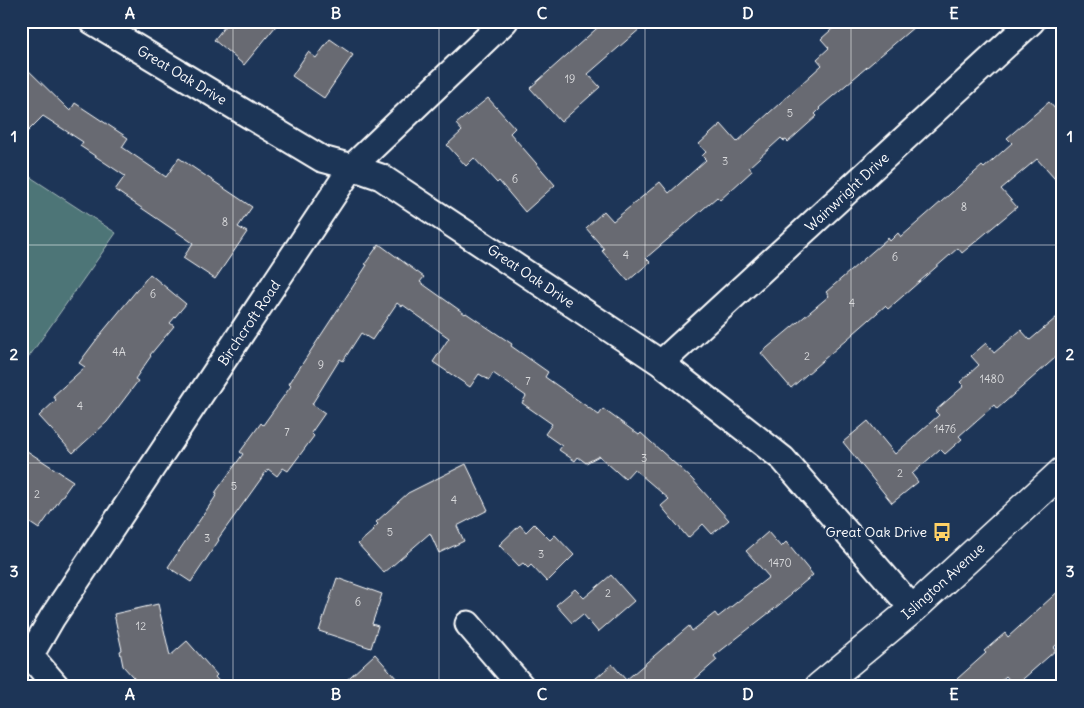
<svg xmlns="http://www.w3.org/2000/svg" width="1084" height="708" font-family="Delius,sans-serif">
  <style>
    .green { fill: #4d7477; stroke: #a6babb }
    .building { fill: #686b72; stroke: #fff }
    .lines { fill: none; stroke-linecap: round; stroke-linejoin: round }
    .street-casing { stroke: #fff; stroke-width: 29 }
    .secondary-casing { stroke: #fff; stroke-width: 31 }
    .street { stroke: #1d3557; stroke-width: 25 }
    .secondary { stroke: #1d3557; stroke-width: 28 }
    .grid { fill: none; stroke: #fff; stroke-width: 1; stroke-opacity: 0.55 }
    .labels { text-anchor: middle; stroke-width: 5; stroke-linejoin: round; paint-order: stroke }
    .number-label { font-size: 11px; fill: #d9dadc }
    .street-label { font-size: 14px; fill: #fff; stroke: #1d3557 }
    .poi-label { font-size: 14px; fill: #fff; stroke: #1d3557; text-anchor: end }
    .neatline { fill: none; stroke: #fff; stroke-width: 2 }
    .grid-label { font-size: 16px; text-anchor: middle; font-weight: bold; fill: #fff }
  </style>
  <rect width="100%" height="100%" fill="#1d3557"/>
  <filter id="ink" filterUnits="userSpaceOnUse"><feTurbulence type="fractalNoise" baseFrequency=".02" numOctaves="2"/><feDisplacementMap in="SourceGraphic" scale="10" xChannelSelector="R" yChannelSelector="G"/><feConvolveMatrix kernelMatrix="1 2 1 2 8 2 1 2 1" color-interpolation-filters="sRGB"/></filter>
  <g filter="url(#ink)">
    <!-- green -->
    <path class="green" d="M21,171l95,62 -95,135z"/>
    <!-- building -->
    <path class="building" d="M229,21h51l-36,44 -30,-25z
      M605,21h44l-61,53 12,13 -39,35 -31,-34z
      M841,21h80l-102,87 1,1 -5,5 2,2 -29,26 -2,-2 -2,1 -3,-3 -32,29 3,4 -32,29 -3,-3 -71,61 4,4 -22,19 -26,-30 2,-2 -18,-21 18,-17 9,10 47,-39 9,11 37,-33 -4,-4 4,-4 -7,-8 22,-20 16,18 85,-77 -5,-6 12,-11 -8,-9z
      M330,39l23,16 -29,43 -32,-22 16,-24 8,6z
      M21,63l49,48 5,-8 53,35 -6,9 44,30 13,-19 73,49 -14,20 9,5 -32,47 -32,-21 10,-15 -78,-53 10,-14 -45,-30 3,-4 -40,-26 -22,22z
      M488,98l27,30 -5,5 45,52 -30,27 -26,-31 -2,2 -23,-25 -8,8 -19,-21 15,-14 -6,-7z
      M1049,102l14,16v70l-26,-29 -36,30 16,18 -55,46 -4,-5 -70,61 -3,-3 -94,82 -30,-35 68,-57 -3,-4 62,-54 2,3 8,-8 3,4 81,-71 2,2 28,-25 -5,-5z
      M379,244l45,33 -4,5 45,32 1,-1 46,31 -1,2 37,26 -3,5 54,38 4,-6 36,26 2,-2 50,45 38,42 -17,14 -9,-10 -15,14 -27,-32 8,-7 -35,-30 -9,10 -26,-23 -13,7 -8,-6 -3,4 -16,-11 3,-4 -17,-12 7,-10 -30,-21 4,-7 -33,-23 -4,7 -10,-6 -9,13 -37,-25 16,-24 -46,-33 -1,2 -5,-4 -25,37 -11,-7 -18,28 -3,-2 -28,45 13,9 -14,20 3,3 -26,35 -5,-3 -6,8 -9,-7 -50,70 1,1 -28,42 -23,-15 46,-68 3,-5 -2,-1 28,-39 -3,-2 21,-29 2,2 28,-39 -2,-2 78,-119 -2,-1z
      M150,274l36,30 -16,19 4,3 -24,29 1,1 -16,23 3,2 -31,41 -34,31 -34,-37 17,-16 -3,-4 32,-29 -6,-4 21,-28z
      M1063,312v39l-66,58 -3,-4 -35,31 3,3 -17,15 -5,-5 -28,25 6,8 -26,21 -49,-61 25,-21 27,33 44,-39 -4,-4 29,-25 -4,-4 19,-17 -8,-9 15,-13 8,10 27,-23 9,10z
      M21,447l52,34 -34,48 -18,-12z
      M466,464l22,46 -31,16 7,15 -25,12 -9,-20 -46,40 -26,-29 16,-14 -1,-1 5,-5 -2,-2 32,-29z
      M534,524l16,16 5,-5 19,20 -27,27 -16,-17 -3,3 -5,-5 -4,3 -20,-21 21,-20 6,7z
      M768,532l13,15 5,-5 27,33 -23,19 1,1 -17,14 -60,47 3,4 -31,27h-100l26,-23 14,16 63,-54 3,5 23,-18 3,4 51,-40 -23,-26z
      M611,575l23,26 -36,31 -15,-18 -11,9 -16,-18 19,-16 9,9z
      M337,578l45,16 -10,30 6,2 -7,22 -52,-17z
      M1063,587v52l-10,9 3,2 -41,36 -9,-10 -12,11h-46l38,-34 -2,-2 21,-18 3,4z
      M158,604l12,52 17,-15 30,34 -2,2 9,10h-82l-19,-21 -3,-15 2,-1 -8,-36z
      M375,654l29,33h-65z"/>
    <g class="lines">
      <!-- street casing -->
      <g class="street-casing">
        <path id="street" d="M92,21l230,138 30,8 29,10 280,186 122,96 130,150
          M661,363l371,-342
          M468,624l54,63
          M21,645l36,42
          M30,656l22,-38 300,-451 153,-146"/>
      </g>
      <!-- secondary casing -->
      <g class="secondary-casing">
        <path id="secondary" d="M819,687l94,-78 150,-138"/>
      </g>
      <!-- street -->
      <use href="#street" class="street"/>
      <!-- secondary -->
      <use href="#secondary" class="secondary"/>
    </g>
  </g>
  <!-- grid -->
  <path class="grid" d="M233,21v666M439,21v666M645,21v666M851,21v666M21,245h1042M21,463h1042"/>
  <!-- icons -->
  <defs>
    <g id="bus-bare" transform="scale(1.5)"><path d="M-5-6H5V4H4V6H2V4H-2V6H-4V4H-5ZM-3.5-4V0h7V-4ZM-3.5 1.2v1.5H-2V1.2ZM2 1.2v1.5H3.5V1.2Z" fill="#ffd166" stroke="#1d3557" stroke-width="2.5" paint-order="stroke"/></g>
  </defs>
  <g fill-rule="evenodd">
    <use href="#bus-bare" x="942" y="532"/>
  </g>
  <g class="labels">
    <!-- number labels -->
    <g class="number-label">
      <text x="570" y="83">19</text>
      <text x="790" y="117">5</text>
      <text x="725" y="165">3</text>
      <text x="515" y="183">6</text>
      <text x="964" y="211">8</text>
      <text x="225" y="226">8</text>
      <text x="626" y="259">4</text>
      <text x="895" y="261">6</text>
      <text x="153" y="298">6</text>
      <text x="852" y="307">4</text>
      <text x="119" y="356">4A</text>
      <text x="807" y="360">2</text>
      <text x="321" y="369">9</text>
      <text x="992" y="383">1480</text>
      <text x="528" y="385">7</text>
      <text x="80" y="410">4</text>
      <text x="945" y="433">1476</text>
      <text x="287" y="436">7</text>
      <text x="644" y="462">3</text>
      <text x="900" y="477">2</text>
      <text x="234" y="490">5</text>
      <text x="37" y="498">2</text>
      <text x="454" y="504">4</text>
      <text x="390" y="536">5</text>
      <text x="207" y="542">3</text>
      <text x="541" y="558">3</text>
      <text x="780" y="567">1470</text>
      <text x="608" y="597">2</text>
      <text x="358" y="606">6</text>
      <text x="141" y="630">12</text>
    </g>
    <!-- street labels -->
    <g class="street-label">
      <text transform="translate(182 75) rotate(31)" y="5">Great Oak Drive</text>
      <text transform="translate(847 192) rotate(-43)" y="5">Wainwright Drive</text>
      <text transform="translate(531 276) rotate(34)" y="5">Great Oak Drive</text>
      <text transform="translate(249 323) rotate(-56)" y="5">Birchcroft Road</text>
      <text transform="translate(943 581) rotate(-42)" y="5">Islington Avenue</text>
    </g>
    <!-- poi labels -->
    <g class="poi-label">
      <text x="927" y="537">Great Oak Drive</text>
    </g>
  </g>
  <!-- margin -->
  <rect width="1084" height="708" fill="none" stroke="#1d3557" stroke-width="55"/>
  <rect x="28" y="28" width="1028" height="652" class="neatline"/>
  <g class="grid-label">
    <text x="130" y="19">A</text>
    <text x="336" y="19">B</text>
    <text x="542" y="19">C</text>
    <text x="748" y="19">D</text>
    <text x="954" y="19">E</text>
    <text x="14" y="142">1</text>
    <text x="1070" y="142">1</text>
    <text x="14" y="360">2</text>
    <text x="1070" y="360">2</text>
    <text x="14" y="577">3</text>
    <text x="1070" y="577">3</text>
    <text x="130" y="700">A</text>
    <text x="336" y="700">B</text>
    <text x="542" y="700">C</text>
    <text x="748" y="700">D</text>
    <text x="954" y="700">E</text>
  </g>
</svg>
